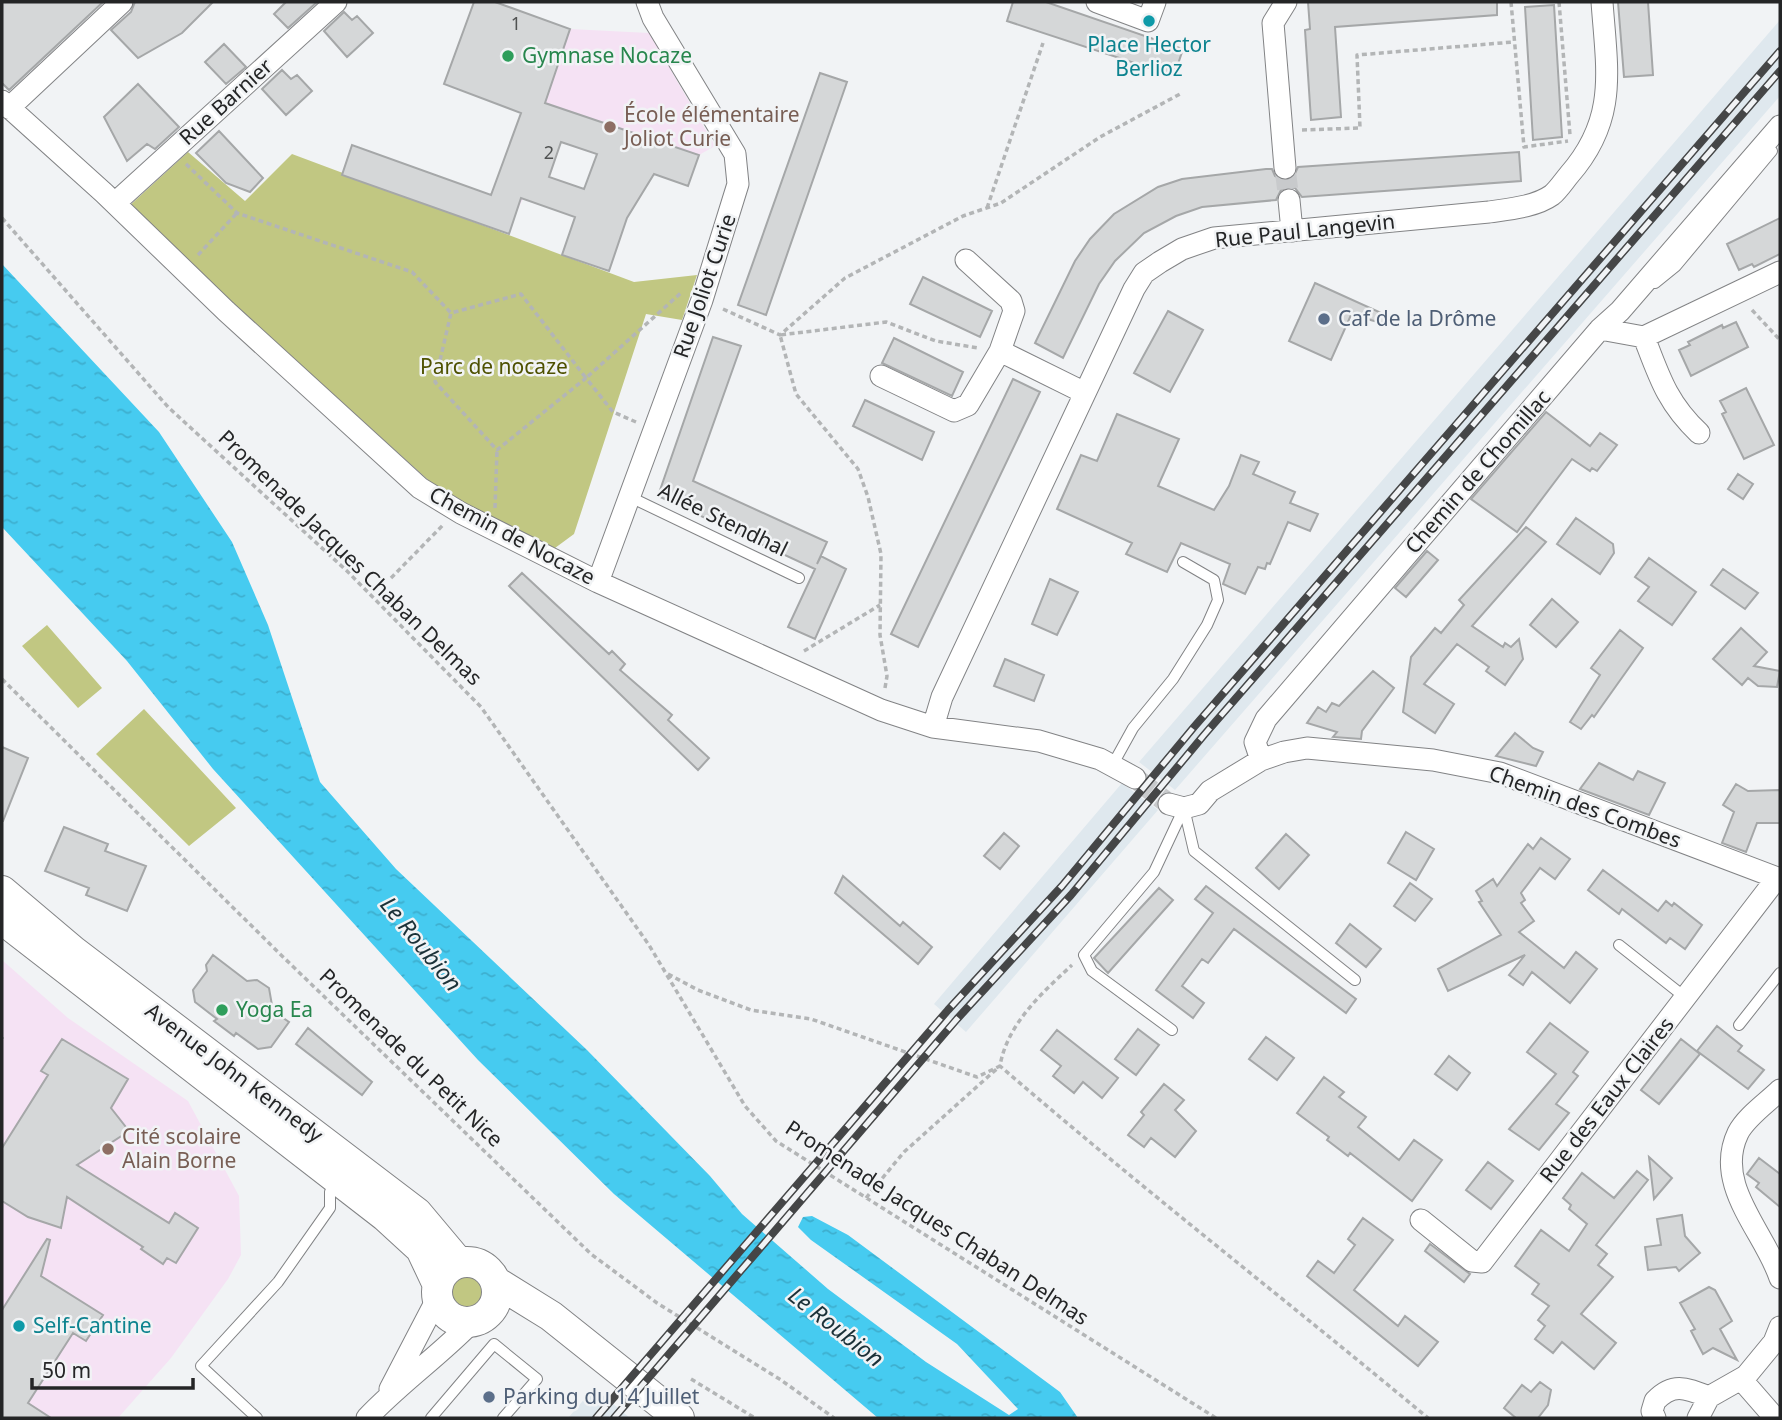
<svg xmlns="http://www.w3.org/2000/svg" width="1782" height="1420" font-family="'Noto Sans',sans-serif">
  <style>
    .built { fill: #dfe8ee }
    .education { fill: #f5e2f4 }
    .green { fill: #c1c782 }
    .water { fill: url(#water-ripples) }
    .building { fill: #d5d7d8; stroke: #a5a7a8; stroke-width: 2; fill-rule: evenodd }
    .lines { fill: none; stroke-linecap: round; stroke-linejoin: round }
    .street-tunnel { stroke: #c8cacc; stroke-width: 21; stroke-dasharray: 21 10; stroke-linecap: butt }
    .lane-casing { stroke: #828385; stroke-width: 12 }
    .street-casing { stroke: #828385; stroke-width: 23 }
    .secondary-casing { stroke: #828385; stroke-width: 32 }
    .path { stroke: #b3b5b6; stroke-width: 3.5; stroke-dasharray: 5 3.5; stroke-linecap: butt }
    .lane { stroke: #fff; stroke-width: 10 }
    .street { stroke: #fff; stroke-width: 21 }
    .secondary { stroke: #fff; stroke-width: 30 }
    .rail-casing { stroke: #454647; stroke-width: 8 }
    .rail { stroke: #f1f3f5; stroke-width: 5; stroke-dasharray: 16; stroke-linecap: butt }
    .culture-dot { fill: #0f9aa8; stroke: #f1f3f5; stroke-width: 2.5 }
    .leisure-dot { fill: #2e9e5b; stroke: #f1f3f5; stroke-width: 2.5 }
    .education-dot { fill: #8d6e63; stroke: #f1f3f5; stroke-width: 2.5 }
    .service-dot { fill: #5c6f8a; stroke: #f1f3f5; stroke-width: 2.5 }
    .labels { text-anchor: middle; stroke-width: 5; stroke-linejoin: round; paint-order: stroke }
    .number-label { font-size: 18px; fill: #505252 }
    .culture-label { font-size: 21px; fill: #0d838f; stroke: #f1f3f5 }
    .leisure-label { font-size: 21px; fill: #27864d; stroke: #f1f3f5; text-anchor: start }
    .street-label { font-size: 21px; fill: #242526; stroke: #f1f3f5 }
    .education-label { font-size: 21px; fill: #785e54; stroke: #f1f3f5; text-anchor: start }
    .service-label { font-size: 21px; fill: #4e5e75; stroke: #f1f3f5; text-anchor: start }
    .park-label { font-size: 21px; fill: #4e5101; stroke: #f1f3f5 }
    .water-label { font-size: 23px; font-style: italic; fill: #1b3138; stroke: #f1f3f5 }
  </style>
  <defs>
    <pattern id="water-ripples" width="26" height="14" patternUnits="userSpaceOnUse" patternTransform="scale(1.75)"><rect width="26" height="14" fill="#46cbf0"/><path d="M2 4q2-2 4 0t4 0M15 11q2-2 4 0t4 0" fill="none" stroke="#3daece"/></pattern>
  </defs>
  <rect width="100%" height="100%" fill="#f1f3f5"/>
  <!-- built -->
  <path class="built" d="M1780,20v76l-605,694 -36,-28z
    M1122,783l36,27 -192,222 -32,-28z
    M594,1388l36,30h-62z"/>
  <!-- education -->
  <path class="education" d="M570,29l79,4 66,113 -16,9 -11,31 -144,-50 5,41 8,3 -9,28 -25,-9 -6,12 -26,-16 30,-82 24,-10z
    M2,960l66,58 120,83 51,95 2,59 -13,24 -57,79 -53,60h-116z"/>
  <!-- green -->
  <path class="green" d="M188,152l57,49 47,-47 342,128 63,-7 -15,45 -36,-6 -72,220 -19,14 -107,-50 -321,-290z
    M47,625l55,63 -24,20 -56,-62z
    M144,709l92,99 -47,38 -93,-92z
    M450 1291a17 17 0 1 1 34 0a17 17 0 1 1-34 0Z"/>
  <!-- water -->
  <path class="water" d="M2,264l157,168 73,110 36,83 52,157 76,87 191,181 123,126 32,38 86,75 98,73 83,53 9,-6 -61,-65 -146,-104 -13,-13 5,-10 9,-1 36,19 212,157 18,26h-200l-264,-224 -136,-134 -265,-291 -86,-108 -125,-134z"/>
  <!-- building -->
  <path class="building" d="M2,2h101l-94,88 -7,-7z
    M135,2h78l-31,31 -44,25 -27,-28 20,-18z
    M286,2h31l-29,26 -14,-14z
    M474,2h21l75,27 -25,74 154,52 -11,31 -34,-12 -27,44 -18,53 -47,-16 13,-38 -54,-19 -12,36 -167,-59 10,-30 139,50 30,-82 -77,-29zM561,142l36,12 -13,35 -35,-12z
    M1013,2h33l137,47 -9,27 -167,-55z
    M1308,2h189v13l-162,12 6,90 -30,3 -6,-90 5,-1z
    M1618,2h30l5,73 -29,2z
    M1554,5l8,132 -29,3 -8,-133z
    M344,12l8,8 5,-4 16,17 -26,24 -23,-26z
    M224,44l22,23 -20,17 -21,-22z
    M282,70l9,9 6,-4 15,16 -26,24 -24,-26z
    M820,73l27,9 -81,233 -28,-10z
    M138,84l41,43 -24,22 -8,-5 -20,17 -23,-44z
    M219,131l44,47 -13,14 -24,-9 -30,-30z
    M1519,152l2,29 -219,16 -7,-9 -7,-1 -7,3 -5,10 -74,7 -26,9 -32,17 -29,28 -16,23 -36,74 -28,-15 40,-82 15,-22 24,-25 44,-27 24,-8 84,-10h6l3,7 10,5 8,-3 5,-11z
    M1780,218v36l-26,13 -2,-3 -13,6 -12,-26z
    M923,277l69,34 -12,26 -70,-33z
    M1315,283l73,33 -2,8 -35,-9 -20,45 -42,-19z
    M1168,311l35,19 -33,62 -36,-19z
    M1736,322l12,25 -57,29 -12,-26 11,-5 -2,-3 34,-17 1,3z
    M713,337l28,9 -48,135 134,61 -10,22 4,-8 25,13 -31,70 -27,-12 27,-58 -157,-73z
    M894,338l69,34 -11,24 -70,-33z
    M1013,379l27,13 -122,255 -27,-13z
    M1746,388l28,57 -30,14 -22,-45 4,-2 -6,-11z
    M865,400l69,32 -12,28 -69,-34z
    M1546,412l44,34 10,-13 17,12 -20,26 -5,-3 -2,3 -18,-12 -55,73 -46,-33z
    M1117,414l62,25 -21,47 56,24 15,-24 12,-31 18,7 -6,12 42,18 -5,11 28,11 -8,17 -22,-9 -18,42 -3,-1 -2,6 -7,-2 -13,27 -22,-10 7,-20 -49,-21 -14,29 -41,-18 6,-11 -75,-34 24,-54 16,6z
    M1738,474l15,10 -10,15 -15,-10z
    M1576,518l37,26 1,9 -14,21 -43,-30z
    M1526,527l20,15 -74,84 31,21 2,-4 6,4 8,-8 4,20 -18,26 -19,-14 3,-4 -32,-23 -33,40 30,20 -19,29 -32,-21 8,-55 24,-29 6,5 23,-28 -5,-5z
    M1427,551l11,9 -32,37 -11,-9z
    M1649,558l47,34 -24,33 -34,-24 11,-14 -14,-10z
    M1723,569l35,24 -13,16 -34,-24z
    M522,573l87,81 3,-3 13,13 -5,6 52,45 -4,5 41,38 -11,12 -189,-184z
    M1050,579l28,13 -21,43 -25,-11z
    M1552,599l26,23 -22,25 -26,-22z
    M1741,628l26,24 -13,14 26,5 -3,16 -19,-1 -10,-8 -6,7 -29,-26z
    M1620,630l23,18 -49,69 -2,-2 -11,14 -11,-7 30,-47 -9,-7z
    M1005,659l39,16 -10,26 -40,-15z
    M1373,671l21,17 -32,43 -1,8 -28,-2 4,-5 -30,-9 11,-16 8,5 6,-9 7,3z
    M1515,733l18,15 10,4 -7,14 -40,-10z
    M2,747l26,11 -25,63h-1z
    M1599,763l34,17 5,-9 27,12 -16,32 -69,-26z
    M1736,784l12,7 32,-1v33h-23l-11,29 -24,-9 12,-31 -11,-7z
    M64,827l44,17 -3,7 41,15 -19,45 -41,-16 3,-7 -44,-17z
    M1406,832l28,17 -18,31 -28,-17z
    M1004,833l15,13 -19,23 -16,-13z
    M1286,834l23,21 -30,34 -23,-21z
    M1541,838l29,21 -15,20 -15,-11 -19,25 4,7 -4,3 13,18 -15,11 45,36 12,-16 21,17 -27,34 -38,-31 -9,13 -14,-10 16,-20 -77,36 -10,-22 63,-34 -22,-33 3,-1 -6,-10 17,-12 4,7 31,-42 5,5z
    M1603,870l55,41 8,-10 6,5 2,-3 28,22 -17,24 -15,-11 -4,5 -44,-34 -3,5 -31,-24z
    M843,876l57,50 3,-4 29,25 -14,17 -83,-71z
    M1410,883l22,16 -17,22 -21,-15z
    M1206,886l150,113 -10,14 -112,-84 -26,34 -6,-4 -20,27 22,17 -11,15 -37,-28 57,-77 -18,-14z
    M1159,888l14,12 -65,73 -14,-15z
    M1350,924l31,25 -15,18 -30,-24z
    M213,955l34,26 10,-1 12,8 4,23 16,11 -18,25 -13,2 -22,-16 -2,3 -20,-15 3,-2 -22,-17 -2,-12 14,-19 -1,-6z
    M1550,1023l38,29 -15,20 5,4 -22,28 13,9 -30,37 -30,-21 47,-55 -29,-22z
    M1717,1026l25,20 -4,5 26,19 -16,19 -51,-38z
    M308,1028l64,54 -10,13 -66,-51z
    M1138,1029l21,16 -23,30 -21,-16z
    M1057,1030l61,48 -16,20 -19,-16 -9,11 -21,-17 8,-10 -20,-16z
    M1266,1037l28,21 -17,22 -28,-21z
    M62,1039l66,40 -17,29 18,23 -52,34 92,58 6,-10 23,15 -22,35 -9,-5 -4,6 -22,-15 2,-2 -76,-50 -6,31 -33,-11 -26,-16v-53l46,-73 -7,-4z
    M1681,1039l19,15 -41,50 -18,-14z
    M1449,1056l21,17 -13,17 -22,-16z
    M1324,1077l20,15 -5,5 27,20 -8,10 41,33 15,-20 28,20 -30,41 -62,-48 -2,3 -21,-16 2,-3 -32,-24z
    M1164,1084l20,16 -9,10 21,21 -21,26 -24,-19 -7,9 -16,-12 16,-20 -3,-3z
    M1649,1157l23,21 -18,21z
    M1759,1158l21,16v33l-24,-20 3,-4 -12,-9z
    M1488,1162l25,19 -22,28 -25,-19z
    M1637,1171l11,9 -52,65 11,9 -9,11 15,12 -32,37 35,29 -22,26 -32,-27 -9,11 -18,-14 10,-13 -7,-6 11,-14 -17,-12 7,-10 -24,-18 26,-36 28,21 18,-27 -18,-15 2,-4 -8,-7 19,-25 32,25z
    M1682,1215l3,21 15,17 -21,18 -3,-4 -28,3 -3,-23 16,-2 -4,-26z
    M1363,1218l30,22 -39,50 44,36 7,-10 33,26 -20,24 -111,-90 11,-15 16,12 21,-28 -7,-6z
    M47,1239l3,1 -9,36 62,39 -17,26 -13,-8 -45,70 23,15h-49v-108z
    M1430,1244l40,30 -6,8 -39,-31z
    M1709,1287l6,3 17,31 -12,8 17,31 -24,-12 -10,6 -12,-23 4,-2 -15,-26z
    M1540,1382l11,8 -3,15 -10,13h-22l-12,-10 18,-23 9,7z"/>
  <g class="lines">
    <!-- street-tunnel -->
    <path class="street-tunnel" d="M1285,168l4,32
      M1135,778l34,26"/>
    <!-- lane casing -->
    <g class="lane-casing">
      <path id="lane" d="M1655,283l21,-17 96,-115
        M630,497l169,81
        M1112,766l21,-38 40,-49 34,-54 11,-25 -4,-20 -31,-18
        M1184,808l10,43 161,129
        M1619,945l67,53
        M1739,1025l41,-52
        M1172,1030l-80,-59 -8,-16 70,-83 30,-64
        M257,1418l-56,-52 77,-84 52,-74v-16l5,-11
        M431,1418l63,-74 43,35 -34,39"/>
    </g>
    <!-- street casing -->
    <g class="street-casing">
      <path id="street" d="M1097,2l51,19 7,-19
        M2,101l102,92 122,118 194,177 41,25 137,69 283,128 52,17 106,14 61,18 35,19
        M9,108l113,-106
        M1285,168l-12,-145 13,-21
        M1289,200l3,31
        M115,203l221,-201
        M966,260l45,41 3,10 -14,40
        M1600,329l44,8 136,-65
        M1644,337c15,39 23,66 55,96
        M881,376l73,35 14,-6 32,-54 85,42
        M598,582l104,-282 36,-116 -3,-30 -82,-136 -6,-16
        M933,727l9,-30 192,-408 10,-16 16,-11 22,-13 32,-11 275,-26c20,-3 46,-5 63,-17 6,-5 12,-14 17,-20 49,-56 38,-104 33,-173
        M1261,760l-6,-18 11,-23 334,-390 20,-18 160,-185
        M1169,804l15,4 15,-4 11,-13 51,-31 23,-8 23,-4 126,12 67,13 280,106
        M1780,1090c-12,12 -34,27 -42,43 -25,52 27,99 42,145
        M1421,1220l51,41 10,1 295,-384
        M1741,1379l34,39
        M390,1389l48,-92
        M367,1418c33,-35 72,-62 105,-96
        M1655,1418l-3,-7 3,-10c18,-19 31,-13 54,-4
        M1698,1418l11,-21 37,-21 28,-34 6,-15"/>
    </g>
    <!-- secondary casing -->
    <g class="secondary-casing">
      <path id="secondary" d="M2,891l71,60 344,262 42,50
        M2,919l383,297 36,33 17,36
        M437 1292a30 30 0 1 1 60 0a30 30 0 1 1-60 0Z
        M496,1282l55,34 128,102"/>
    </g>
    <!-- path -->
    <path class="path" d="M1511,2l13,145 44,-6
      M1559,2l11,133
      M1302,130l58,-2 -3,-73 156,-13
      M186,164l51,49 175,59 39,41
      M987,208l56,-165
      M2,218l166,189 179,164 134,136 168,238 96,161 31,35 440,277
      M198,255l39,-42
      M723,309l57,26 65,-57 118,-62 38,-13 99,-66 80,-43
      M1752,310l28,30
      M636,422l-23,-10 -27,-34 -89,72 -62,-68 16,-69 70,-19 65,84 96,-86
      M495,508l2,-58
      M391,578l52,-53
      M804,651l76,-46
      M2,679l278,275 311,300 66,49 124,77 53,38
      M885,688l2,-12 -7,-41 1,-81 -13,-57 -10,-28 -62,-75 -16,-59 106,-13 50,19 42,7
      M668,974l30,16 53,20 60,9 166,58 23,-11c7,-42 42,-73 72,-101
      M2,1037v2
      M866,1198l38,-46 96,-86c140,121 286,234 428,352
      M691,1379l64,39"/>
    <!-- lane -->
    <use href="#lane" class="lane"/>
    <!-- street -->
    <use href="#street" class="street"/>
    <!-- secondary -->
    <use href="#secondary" class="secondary"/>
    <!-- rail casing -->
    <g class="rail-casing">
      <path id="rail" d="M596,1418l352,-408 114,-124 132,-159 586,-676
        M614,1418l343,-399 114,-124 133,-160 576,-664"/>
    </g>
    <!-- rail -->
    <use href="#rail" class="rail"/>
  </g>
  <!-- markers -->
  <g class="culture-dot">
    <circle cx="1149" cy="21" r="7"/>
    <circle cx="19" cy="1326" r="7"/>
  </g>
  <g class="leisure-dot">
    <circle cx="508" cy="56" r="7"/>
    <circle cx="222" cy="1010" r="7"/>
  </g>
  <g class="education-dot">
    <circle cx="610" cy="127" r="7"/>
    <circle cx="108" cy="1149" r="7"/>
  </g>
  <g class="service-dot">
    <circle cx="1324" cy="319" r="7"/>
    <circle cx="489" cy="1397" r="7"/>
  </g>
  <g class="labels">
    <!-- number labels -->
    <g class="number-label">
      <text x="516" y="30">1</text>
      <text x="549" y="159">2</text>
    </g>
    <!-- culture labels -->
    <g class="culture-label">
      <text x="1149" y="52">Place Hector<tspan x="1149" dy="24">Berlioz</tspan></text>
      <text x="33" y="1333" text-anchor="start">Self-Cantine</text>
    </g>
    <!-- leisure labels -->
    <g class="leisure-label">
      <text x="522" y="63">Gymnase Nocaze</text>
      <text x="236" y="1017">Yoga Ea</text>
    </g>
    <!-- street labels -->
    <g class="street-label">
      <text transform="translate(226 102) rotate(-42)" y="7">Rue Barnier</text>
      <text transform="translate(1305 231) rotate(-6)" y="7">Rue Paul Langevin</text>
      <text transform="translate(705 286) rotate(-71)" y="7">Rue Joliot Curie</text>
      <text transform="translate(1478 472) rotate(-49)" y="7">Chemin de Chomillac</text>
      <text transform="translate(723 520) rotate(26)" y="7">Allée Stendhal</text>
      <text transform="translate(512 536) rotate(28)" y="7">Chemin de Nocaze</text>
      <text transform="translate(350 558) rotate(44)" y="7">Promenade Jacques Chaban Delmas</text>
      <text transform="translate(1585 807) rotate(20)" y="7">Chemin des Combes</text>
      <text transform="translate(411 1058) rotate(44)" y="7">Promenade du Petit Nice</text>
      <text transform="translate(234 1073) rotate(37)" y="7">Avenue John Kennedy</text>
      <text transform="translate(1607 1100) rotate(-52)" y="7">Rue des Eaux Claires</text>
      <text transform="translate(937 1223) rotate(33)" y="7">Promenade Jacques Chaban Delmas</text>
    </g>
    <!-- education labels -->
    <g class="education-label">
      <text x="624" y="122">École élémentaire<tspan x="624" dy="24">Joliot Curie</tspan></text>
      <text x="122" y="1144">Cité scolaire<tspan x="122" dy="24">Alain Borne</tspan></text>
    </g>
    <!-- service labels -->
    <g class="service-label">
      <text x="1338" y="326">Caf de la Drôme</text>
      <text x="503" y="1404">Parking du 14 Juillet</text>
    </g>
    <!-- park labels -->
    <g class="park-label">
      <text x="494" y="374">Parc de nocaze</text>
    </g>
    <!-- water labels -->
    <g class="water-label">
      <text transform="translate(421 944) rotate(51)" y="8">Le Roubion</text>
      <text transform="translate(836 1327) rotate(38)" y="8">Le Roubion</text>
    </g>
  </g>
  <!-- border -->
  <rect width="1782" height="1420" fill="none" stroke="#242526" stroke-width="7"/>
  <!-- scale -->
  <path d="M32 1378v10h161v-10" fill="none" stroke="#242526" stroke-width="3.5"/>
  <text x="42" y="1378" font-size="21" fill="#242526" stroke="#f1f3f5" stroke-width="5" paint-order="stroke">50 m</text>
</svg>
